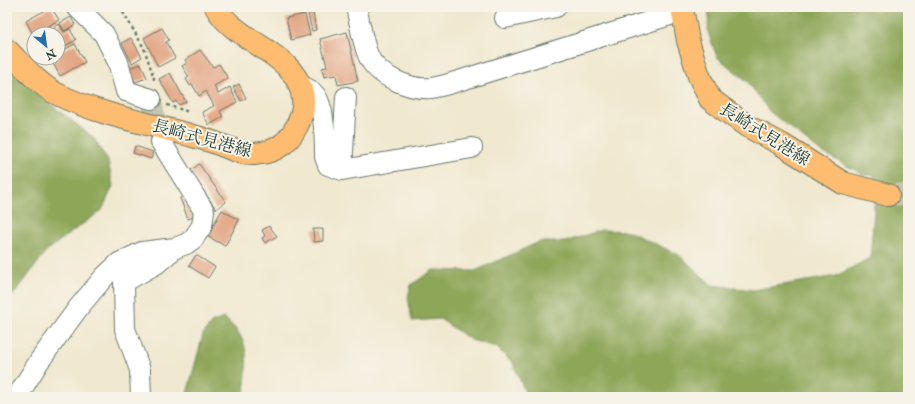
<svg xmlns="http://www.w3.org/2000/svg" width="915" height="404" font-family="'IM FELL Double Pica','Noto Serif JP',serif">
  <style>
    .forest { fill: #8da658; stroke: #567246 }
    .building { fill: #e2a380 }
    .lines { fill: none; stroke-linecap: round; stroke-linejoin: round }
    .minor-tunnel { stroke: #c6c6b0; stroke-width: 20; stroke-dasharray: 20 10; stroke-linecap: butt }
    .major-tunnel { stroke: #c6c6b0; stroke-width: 22; stroke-dasharray: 22 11; stroke-linecap: butt }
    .minor-casing { stroke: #68796a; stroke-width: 22 }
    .major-casing { stroke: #68796a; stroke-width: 24 }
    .path { stroke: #68796a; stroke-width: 2.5; stroke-dasharray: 3 3; stroke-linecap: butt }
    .minor { stroke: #fff; stroke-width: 20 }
    .major { stroke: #fdbc70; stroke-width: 22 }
    .labels { text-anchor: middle; stroke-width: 4; stroke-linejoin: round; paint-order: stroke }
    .street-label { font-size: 17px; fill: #1f3d34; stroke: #f7f3e8 }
  </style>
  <rect width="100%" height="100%" fill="#f7f3e8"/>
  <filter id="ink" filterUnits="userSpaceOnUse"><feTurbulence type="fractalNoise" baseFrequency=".025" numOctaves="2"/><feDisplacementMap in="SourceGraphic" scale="8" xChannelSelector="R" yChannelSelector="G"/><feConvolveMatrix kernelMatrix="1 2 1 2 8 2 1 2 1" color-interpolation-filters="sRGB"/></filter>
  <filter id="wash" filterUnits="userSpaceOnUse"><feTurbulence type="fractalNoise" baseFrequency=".012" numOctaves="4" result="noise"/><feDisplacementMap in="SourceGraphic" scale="16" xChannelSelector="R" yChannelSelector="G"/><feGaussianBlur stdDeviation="0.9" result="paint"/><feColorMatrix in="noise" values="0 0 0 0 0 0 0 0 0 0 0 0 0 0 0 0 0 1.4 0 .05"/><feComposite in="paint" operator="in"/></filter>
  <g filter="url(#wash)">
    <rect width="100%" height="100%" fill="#f0e8cf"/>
    <!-- forest -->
    <path class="forest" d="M709,7h199v390h-381l-14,-34 -17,-16 -25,-7 -31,-21 -28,2 -4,-24 3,-12 22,-15 42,1 64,-29h26l36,-12 27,1 51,24 33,30 41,5 83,-14 34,-18 4,-45v-38h-10l-44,-24 -50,-39 -23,-31 -30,-24 -9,-25z
      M7,50l23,38 63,49 15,24 5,25 -11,24 -55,40 -31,42 -9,8z
      M224,318c30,23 22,45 20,79h-58l17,-62 8,-12z"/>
    <g id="blocks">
      <!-- building -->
      <path class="building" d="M51,7l8,13 -26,14 -7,-13z
        M313,12l3,18 -4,1 -4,-17z
        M305,14l5,21 -19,5 -5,-22z
        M71,17l4,8 -11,6 -4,-8z
        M59,24l5,8 6,-3 6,11 -18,10v-16h-13l10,-5 -1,-2z
        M162,28l7,12 -3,2 9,16 -17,9 -14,-29z
        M347,32l11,49 -20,4 -2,-10 -12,2 -2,-9 5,-1 -7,-28z
        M131,38l11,19 -10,6 -10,-20z
        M75,44l10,18 -25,14 -10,-18h8v-5z
        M200,50l13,17 6,-3 9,14 -14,8 4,8 12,-7 7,15 -17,9 3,6 -14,8 -7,-13 12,-6 -8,-15 -7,5 -7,-12 -2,2 -4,-7 3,-2 -7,-11 5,-3 -2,-3z
        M141,64l6,14 -12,4 -6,-14z
        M170,73l16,29 -7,3 -3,-4 -3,2 -14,-24z
        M239,84l7,14 -5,3 -8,-14z
        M135,146l18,6 -2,7 -18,-6z
        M199,164l27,38 -10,7 -26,-38z
        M183,195l13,21 -8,3 -8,-21z
        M222,210l17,10 -14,26 -18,-10z
        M269,226l8,10 -12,7 -3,-5 3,-2 -3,-6z
        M313,229h10v12l-9,1z
        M196,255l19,12 -7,11 -19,-12z"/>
    </g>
  </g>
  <g filter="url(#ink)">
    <use href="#blocks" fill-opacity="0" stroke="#68796a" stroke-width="1"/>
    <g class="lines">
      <!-- minor-tunnel -->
      <path class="minor-tunnel" d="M151,99l10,43"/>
      <!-- major-tunnel -->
      <path class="major-tunnel" d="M888,195l20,-1"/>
      <!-- minor casing -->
      <g class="minor-casing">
        <path id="minor" d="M77,7l27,27 14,28 8,29 25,8
          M356,7c4,16 6,33 12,48 8,21 42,35 63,33 7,-1 14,-3 21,-5l231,-72
          M505,18l51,-11
          M299,85c6,2 12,5 16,10 10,12 10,47 10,62l3,8 14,5 130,-22
          M342,170l4,-73
          M17,397l23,-37 39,-53 26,-31 14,-13 23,-11 33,-4 11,-4 7,-5 9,-13 2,-15 -43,-69
          M141,397l-1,-27 -15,-41 -1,-47 32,-18 19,-16"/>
      </g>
      <!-- major casing -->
      <g class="major-casing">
        <path id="major" d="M682,7l6,34 11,35 11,23 37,27 34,18 62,39 45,12
          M7,50c15,15 31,34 50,44 48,24 103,31 153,47 14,4 30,14 44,13 9,-1 18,-2 26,-8 13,-8 25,-31 23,-47 -4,-46 -68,-56 -87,-92"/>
      </g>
      <!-- path -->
      <path class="path" d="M120,7l24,41 10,30 -1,4
        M167,105l22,7"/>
      <!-- minor -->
      <use href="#minor" class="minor"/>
      <!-- major -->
      <use href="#major" class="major"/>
    </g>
  </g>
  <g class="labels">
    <!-- street labels -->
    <g class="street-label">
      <text transform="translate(765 134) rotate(32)" y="6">長崎式見港線</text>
      <text transform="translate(202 138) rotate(15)" y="6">長崎式見港線</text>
    </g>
  </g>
  <!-- margin -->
  <rect width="915" height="404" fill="none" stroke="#f7f3e8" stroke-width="24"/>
  <!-- north arrow -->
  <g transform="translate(46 46) rotate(151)"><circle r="19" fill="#f7f3e8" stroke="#a1aaa0"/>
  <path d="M0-3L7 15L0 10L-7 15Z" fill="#1f6fb2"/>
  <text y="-6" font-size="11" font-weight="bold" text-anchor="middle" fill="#1f3d34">N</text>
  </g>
</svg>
